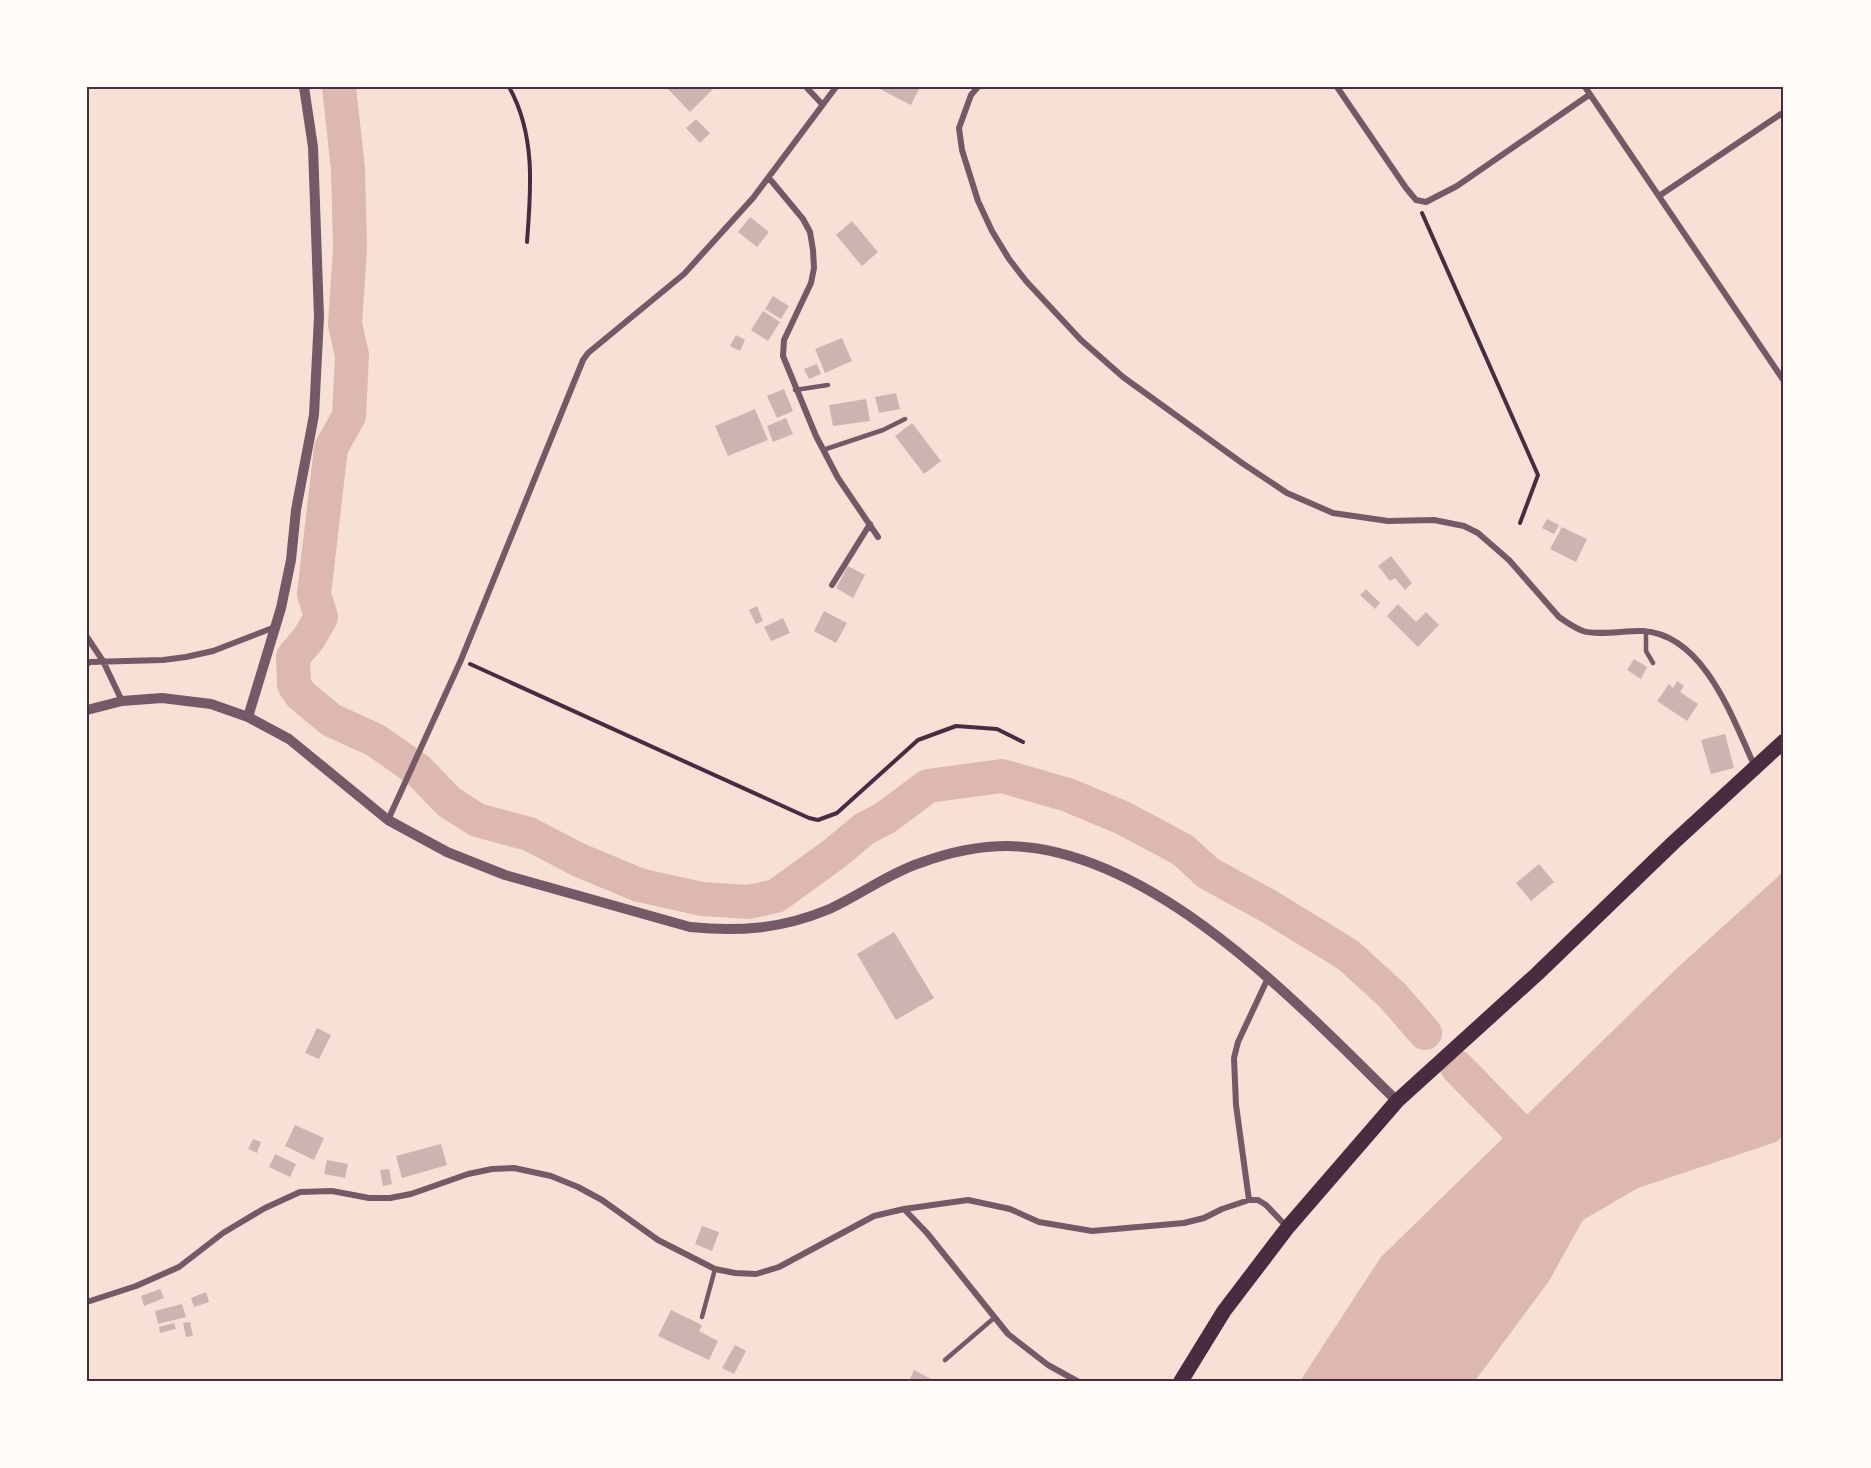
<svg xmlns="http://www.w3.org/2000/svg" width="1871" height="1468" font-family="'DejaVu Sans',sans-serif">
  <style>
    .water { fill: #dcb8b0 }
    .lines { fill: none; stroke-linecap: round; stroke-linejoin: round }
    .river { stroke: #dcb8b0; stroke-width: 34 }
    .building { fill: #ccb4b1 }
    .path { stroke: #4a2c40; stroke-width: 4 }
    .service { stroke: #755966; stroke-width: 4.5 }
    .minor { stroke: #755966; stroke-width: 6 }
    .tertiary { stroke: #755966; stroke-width: 10 }
    .primary { stroke: #4a2c40; stroke-width: 15 }
    .neatline { fill: none; stroke: #4a2c40; stroke-width: 2 }
  </style>
  <rect width="100%" height="100%" fill="#f7e1d7"/>
  <!-- water -->
  <path class="water" d="M1784,871v264l-8,7 -138,46 -55,32 -34,61 -74,100h-175l81,-124 294,-287z"/>
  <g class="lines">
    <!-- river -->
    <path class="river" d="M339,87l9,82 2,79 -5,76 7,31 -3,61 -18,32 -17,146 7,23 -12,21 -16,19 1,28 7,10 30,25 44,20 43,30 31,32 28,18 52,14 50,26 60,25 63,14 46,3 28,-6 58,-42 30,-25 21,-11 43,-32 74,-10 66,19 55,23 60,32 25,23 62,34 78,48 44,40 33,38
      M1457,1067l91,93"/>
  </g>
  <!-- building -->
  <path class="building" d="M666,87h49l-25,25z
    M876,87h44l-9,18z
    M696,119l14,14 -10,10 -14,-15z
    M750,217l19,15 -12,15 -19,-15z
    M852,221l26,31 -16,14 -26,-31z
    M773,296l16,10 -8,13 -16,-10z
    M763,311l17,11 -12,19 -17,-11z
    M736,335l9,5 -5,11 -10,-5z
    M842,338l10,23 -27,12 -10,-24z
    M817,364l4,10 -12,5 -5,-10z
    M784,389l9,22 -16,7 -10,-22z
    M896,393l4,16 -21,4 -4,-16z
    M866,399l4,22 -37,5 -4,-21z
    M755,409l13,31 -40,16 -13,-30z
    M786,418l7,16 -20,8 -6,-16z
    M912,423l29,38 -17,13 -29,-38z
    M1547,519l12,6 -5,9 -12,-6z
    M1562,527l25,12 -11,23 -26,-13z
    M1391,556l21,27 -7,7 -10,-12 -5,3 -12,-15z
    M848,566l17,9 -12,23 -17,-10z
    M1366,589l14,14 -5,6 -15,-14z
    M1398,604l18,18 10,-10 13,13 -21,22 -31,-31z
    M757,606l6,15 -7,3 -7,-14z
    M824,611l23,12 -11,20 -22,-12z
    M783,618l7,15 -19,8 -7,-14z
    M1634,659l13,8 -6,12 -14,-9z
    M1677,681l7,5 -4,6 18,12 -11,17 -30,-20 12,-17 4,4z
    M1725,734l9,34 -23,6 -10,-34z
    M1539,864l15,18 -23,19 -15,-18z
    M894,932l40,66 -38,22 -39,-66z
    M317,1028l14,7 -12,24 -14,-6z
    M295,1125l29,13 -10,22 -29,-14z
    M253,1139l8,3 -4,11 -9,-4z
    M441,1144l6,21 -45,13 -6,-22z
    M275,1154l21,10 -6,13 -21,-10z
    M327,1160l21,4 -3,14 -21,-4z
    M389,1169l3,15 -9,2 -3,-16z
    M702,1226l17,6 -7,19 -17,-7z
    M160,1289l4,9 -20,8 -3,-10z
    M206,1292l3,10 -15,5 -3,-9z
    M182,1304l4,13 -28,7 -3,-13z
    M671,1310l31,15 -3,6 19,10 -9,19 -51,-24z
    M190,1322l3,14 -7,1 -3,-14z
    M174,1323l2,6 -16,4 -1,-6z
    M735,1345l11,6 -12,23 -12,-6z
    M914,1370l21,11h-26z"/>
  <g class="lines">
    <!-- path -->
    <path class="path" d="M509,87c27,48 22,103 18,155
      M1422,213l116,262 -18,48
      M470,664l339,154 9,2 19,-7 81,-73 38,-14 41,3 26,13"/>
    <!-- service -->
    <path class="service" d="M795,390l33,-5
      M823,450l60,-20 22,-11
      M1646,631v20l7,12
      M702,1317l13,-48
      M945,1360l49,-42"/>
    <!-- minor -->
    <path class="minor" d="M806,87l16,17
      M978,87l-7,8 -12,33 3,22 16,51 14,30 17,28 17,22 55,59 42,37 119,86 45,30 46,20 55,8 46,-1 30,6 14,7 31,27 50,57c7,5 16,11 24,14 16,5 43,-1 60,0 62,4 90,89 112,136
      M1337,87l69,101 10,12 10,2 31,-16 132,-91
      M1585,87l199,294
      M769,178l34,41 7,13 3,18 1,18 -3,15 -27,57 -1,16 33,80 22,42 40,59
      M1659,196l125,-84
      M832,585l38,-61
      M87,637l16,24 19,40
      M87,664l3,-2 73,-2 23,-3 27,-6 62,-24
      M388,820l73,-160 122,-300 5,-7 96,-79 69,-76 83,-111
      M1249,1200l-13,-95 -2,-47 4,-16 30,-64
      M904,1209l23,24 81,101 40,31 29,16
      M87,1302l49,-16 43,-19 44,-34 42,-25 35,-16 32,-1 37,7h21l21,-4 57,-20 24,-5 22,-1 37,8 27,11 24,13 56,40 57,29 20,4 21,1 23,-7 95,-51 30,-7 64,-9 42,9 29,13 53,9 92,-8 20,-5 18,-9 27,-9h9l8,5 21,22"/>
    <!-- tertiary -->
    <path class="tertiary" d="M87,710l35,-9 40,-3 49,6 37,13 41,22 99,81 59,32 58,23 185,52c48,5 91,2 137,-17 32,-14 60,-36 93,-47 27,-10 59,-17 88,-17 146,3 291,159 389,255
      M248,717l33,-109 10,-48 5,-50 18,-95 5,-98 -6,-170 -9,-60"/>
    <!-- primary -->
    <path class="primary" d="M1181,1381l43,-70 64,-84 109,-126 140,-127 136,-131 111,-102"/>
  </g>
  <!-- border -->
  <rect width="1871" height="1468" fill="none" stroke="#fffaf5" stroke-width="177"/>
  <rect x="88" y="88" width="1694" height="1292" class="neatline"/>
</svg>
